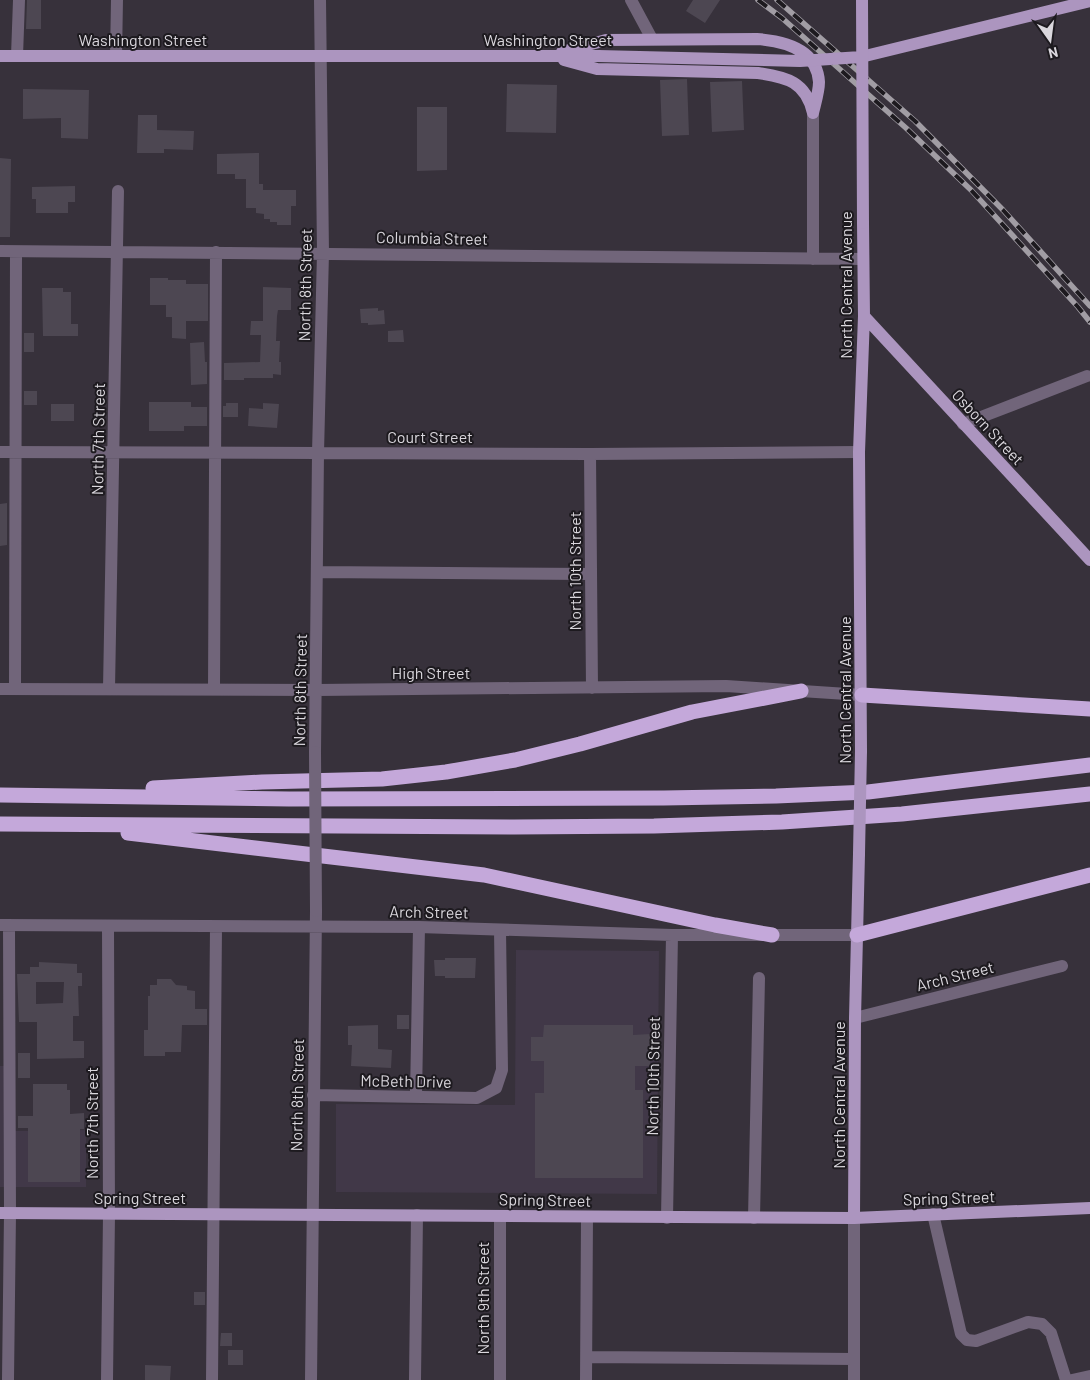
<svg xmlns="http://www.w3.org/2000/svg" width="1090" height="1380" font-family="Barlow,sans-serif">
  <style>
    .built { fill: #413848 }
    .building { fill: #4d4752; fill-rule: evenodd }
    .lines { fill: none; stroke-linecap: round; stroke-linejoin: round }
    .minor { stroke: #71657a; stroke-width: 12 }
    .major { stroke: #ac95bf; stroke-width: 12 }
    .highway { stroke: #c4a8da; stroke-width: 15 }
    .rail-casing { stroke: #a19da4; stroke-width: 5.5 }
    .rail { stroke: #1d1a1f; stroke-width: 4; stroke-dasharray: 11; stroke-linecap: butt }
    .minor-bridge { stroke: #71657a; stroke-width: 12 }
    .major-bridge { stroke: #ac95bf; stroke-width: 12 }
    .labels { text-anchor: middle; stroke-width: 4; stroke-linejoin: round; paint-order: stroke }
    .street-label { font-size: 16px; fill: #dad7dd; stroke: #1d1a1f }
  </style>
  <rect width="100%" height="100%" fill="#37313b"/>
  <!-- built -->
  <path class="built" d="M516,950l143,1 -2,243 -321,-2v-88l179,1z
    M0,1066h4l10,65 72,-1v57h-86z"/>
  <!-- building -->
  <path class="building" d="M27,0h14v29h-15z
    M693,0h27l-15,23 -19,-12z
    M687,79l2,56 -27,1 -2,-56z
    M742,81l2,49 -32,2 -2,-50z
    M507,84l50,1 -1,48 -50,-1z
    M23,89l66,1 -1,49 -27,-1v-20l-38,1z
    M417,107h30v63l-30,1z
    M138,115h19v15l37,1 -1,19 -29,-1v4h-27z
    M259,153v31h4v6h33v16h-5v19h-14v-3h-7v-3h-6v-5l-8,-1v-5h-10v-29h-11v-5h-18v-20z
    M0,158l11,1 -1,78h-10z
    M75,186v16h-7v11h-32v-14h-4v-12z
    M150,278h18v2h18v4h22v37h-22v18l-14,-1v-21h-6v-12h-16z
    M263,287l28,1v22h-13l-1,6 -1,25h4l-1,21h2v13l-8,-1v4h-29v2h-20v-17l36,-1 1,-27h-11l1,-14h12z
    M42,288h21v4h8v32h7v12h-35z
    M378,308v3l6,-1 1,14 -17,1v-2h-7l-1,-14z
    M403,330l1,12h-16v-11z
    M24,333h10v19h-10z
    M204,342l1,20h2v22l-16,1 -1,-42z
    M24,391h13v14h-13z
    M149,402h42v5h16v19h-23v5h-35z
    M226,403h12v14h-15v-11h3z
    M263,403l16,1 -2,24 -29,-2 1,-18 14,1z
    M51,404h23v17h-23z
    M7,503v42l-7,1v-42z
    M445,958h31l-1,20h-30v-2h-10l-1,-16h11z
    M39,962l38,2v9h5v13h-4l1,30h-6v25h11v17l-47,1v-37h-18l-2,-48h13v-7h9zM36,982h28l-1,21 -27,1z
    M157,979h14l5,6 11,1v4l8,1v18h12v16h-25l-1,27h-16v4h-21v-26h4v-34h2v-11h7z
    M397,1015h12v14h-12z
    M378,1025v24l14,1 -1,18 -40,-2 1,-21h-4v-19z
    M544,1025h89v10l17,-1v32h-15v24h8v88h-108v-85h9v-32h-13v-24h12z
    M18,1053h12v25h-12z
    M33,1084h34v6h3v24l14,-1v16h-4v53h-52v-54h-10v-12h15z
    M194,1292h11v13h-11z
    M221,1333h11v13h-12z
    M228,1350h15v15h-15z
    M145,1365l26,1 -1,14h-25z"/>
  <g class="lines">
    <!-- minor -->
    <path class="minor" d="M631,0l21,39
      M17,56l2,-56
      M116,56l1,-56
      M0,251l863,8
      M813,259v-146
      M963,424l124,-48
      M0,452l590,2 269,-2
      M590,454l2,234
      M317,572l274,2
      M0,689l317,1 409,-4 136,9
      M15,689l1,-437
      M109,689l9,-498
      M214,689l2,-437
      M315,752l3,-299 5,-200 -3,-253
      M0,925l419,2 253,8h185
      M855,1018l207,-52
      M313,1095l164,3 19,-10 6,-18 -2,-140
      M416,1097l3,-170
      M933,1214l28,120 6,6 9,1 52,-19 14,2 9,9 15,47
      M667,1218l5,-283
      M754,1218l5,-240
      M854,1218v162
      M587,1357l267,2
      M8,1380l2,-167 -1,-288
      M107,1380l2,-166 -1,-288
      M212,1380l4,-453
      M311,1380l5,-469
      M415,1380l2,-165
      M500,1380v-164
      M586,1380l1,-163
      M1072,1380l18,-4"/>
    <!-- major -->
    <path class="major" d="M562,52l44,-12 151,-1c27,2 60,10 62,43 0,10 -4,22 -6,31
      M0,56h598
      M861,57l229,-56
      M564,60l33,9 161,4c29,4 48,9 55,40
      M864,316l226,244
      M861,751l-2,-299 5,-136 -1,-93
      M0,1213l854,5 236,-10
      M854,1218l1,-200 4,-164"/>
    <!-- highway -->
    <path class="highway" d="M862,695l228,14
      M153,788l109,-6 120,-3 64,-7 69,-12 65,-16 112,-32 109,-21
      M0,795l289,4 375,-1 112,-2 92,-4 222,-27
      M0,824l514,3 140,-1 128,-4 120,-8 188,-20
      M128,833l356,42 231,50 57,10
      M857,935l233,-60"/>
    <!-- rail casing -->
    <g class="rail-casing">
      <path id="rail" d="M758,0l24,18 124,110 65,62 107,117 12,15
        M777,0l138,121 88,89 87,96"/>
    </g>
    <!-- rail -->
    <use href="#rail" class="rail"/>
    <!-- minor-bridge -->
    <path class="minor-bridge" d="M315,752l1,159"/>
    <!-- major-bridge -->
    <path class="major-bridge" d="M862,0l1,223
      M598,56l202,5 61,-4
      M859,854l2,-103"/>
  </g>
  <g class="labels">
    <!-- street labels -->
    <g class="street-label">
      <text x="143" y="46">Washington Street</text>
      <text x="548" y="46">Washington Street</text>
      <text transform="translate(432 238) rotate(1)" y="6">Columbia Street</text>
      <text transform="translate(305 285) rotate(-89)" y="6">North 8th Street</text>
      <text transform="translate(846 285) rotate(-90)" y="6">North Central Avenue</text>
      <text transform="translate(988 427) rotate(47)" y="6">Osborn Street</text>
      <text x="430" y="443">Court Street</text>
      <text transform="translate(98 439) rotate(-89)" y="6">North 7th Street</text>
      <text transform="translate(575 571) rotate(-90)" y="6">North 10th Street</text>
      <text x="431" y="679">High Street</text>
      <text transform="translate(300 690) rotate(-89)" y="6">North 8th Street</text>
      <text transform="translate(845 690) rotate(-90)" y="6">North Central Avenue</text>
      <text transform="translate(429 912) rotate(1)" y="6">Arch Street</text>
      <text transform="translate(955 976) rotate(-14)" y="6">Arch Street</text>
      <text transform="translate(653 1076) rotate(-89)" y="6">North 10th Street</text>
      <text transform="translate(406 1081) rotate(1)" y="6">McBeth Drive</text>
      <text transform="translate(297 1095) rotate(-89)" y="6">North 8th Street</text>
      <text transform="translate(839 1095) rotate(-90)" y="6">North Central Avenue</text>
      <text transform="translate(92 1123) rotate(-90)" y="6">North 7th Street</text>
      <text x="140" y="1204">Spring Street</text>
      <text transform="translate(949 1198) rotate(-2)" y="6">Spring Street</text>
      <text transform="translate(545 1200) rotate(1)" y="6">Spring Street</text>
      <text transform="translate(483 1298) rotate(-90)" y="6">North 9th Street</text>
    </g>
  </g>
  <!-- north arrow -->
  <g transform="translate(1050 40) rotate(166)" stroke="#1d1a1f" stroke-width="4" paint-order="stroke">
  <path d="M0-4L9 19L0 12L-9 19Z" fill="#dad7dd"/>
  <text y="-8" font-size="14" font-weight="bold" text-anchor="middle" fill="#dad7dd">N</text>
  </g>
</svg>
